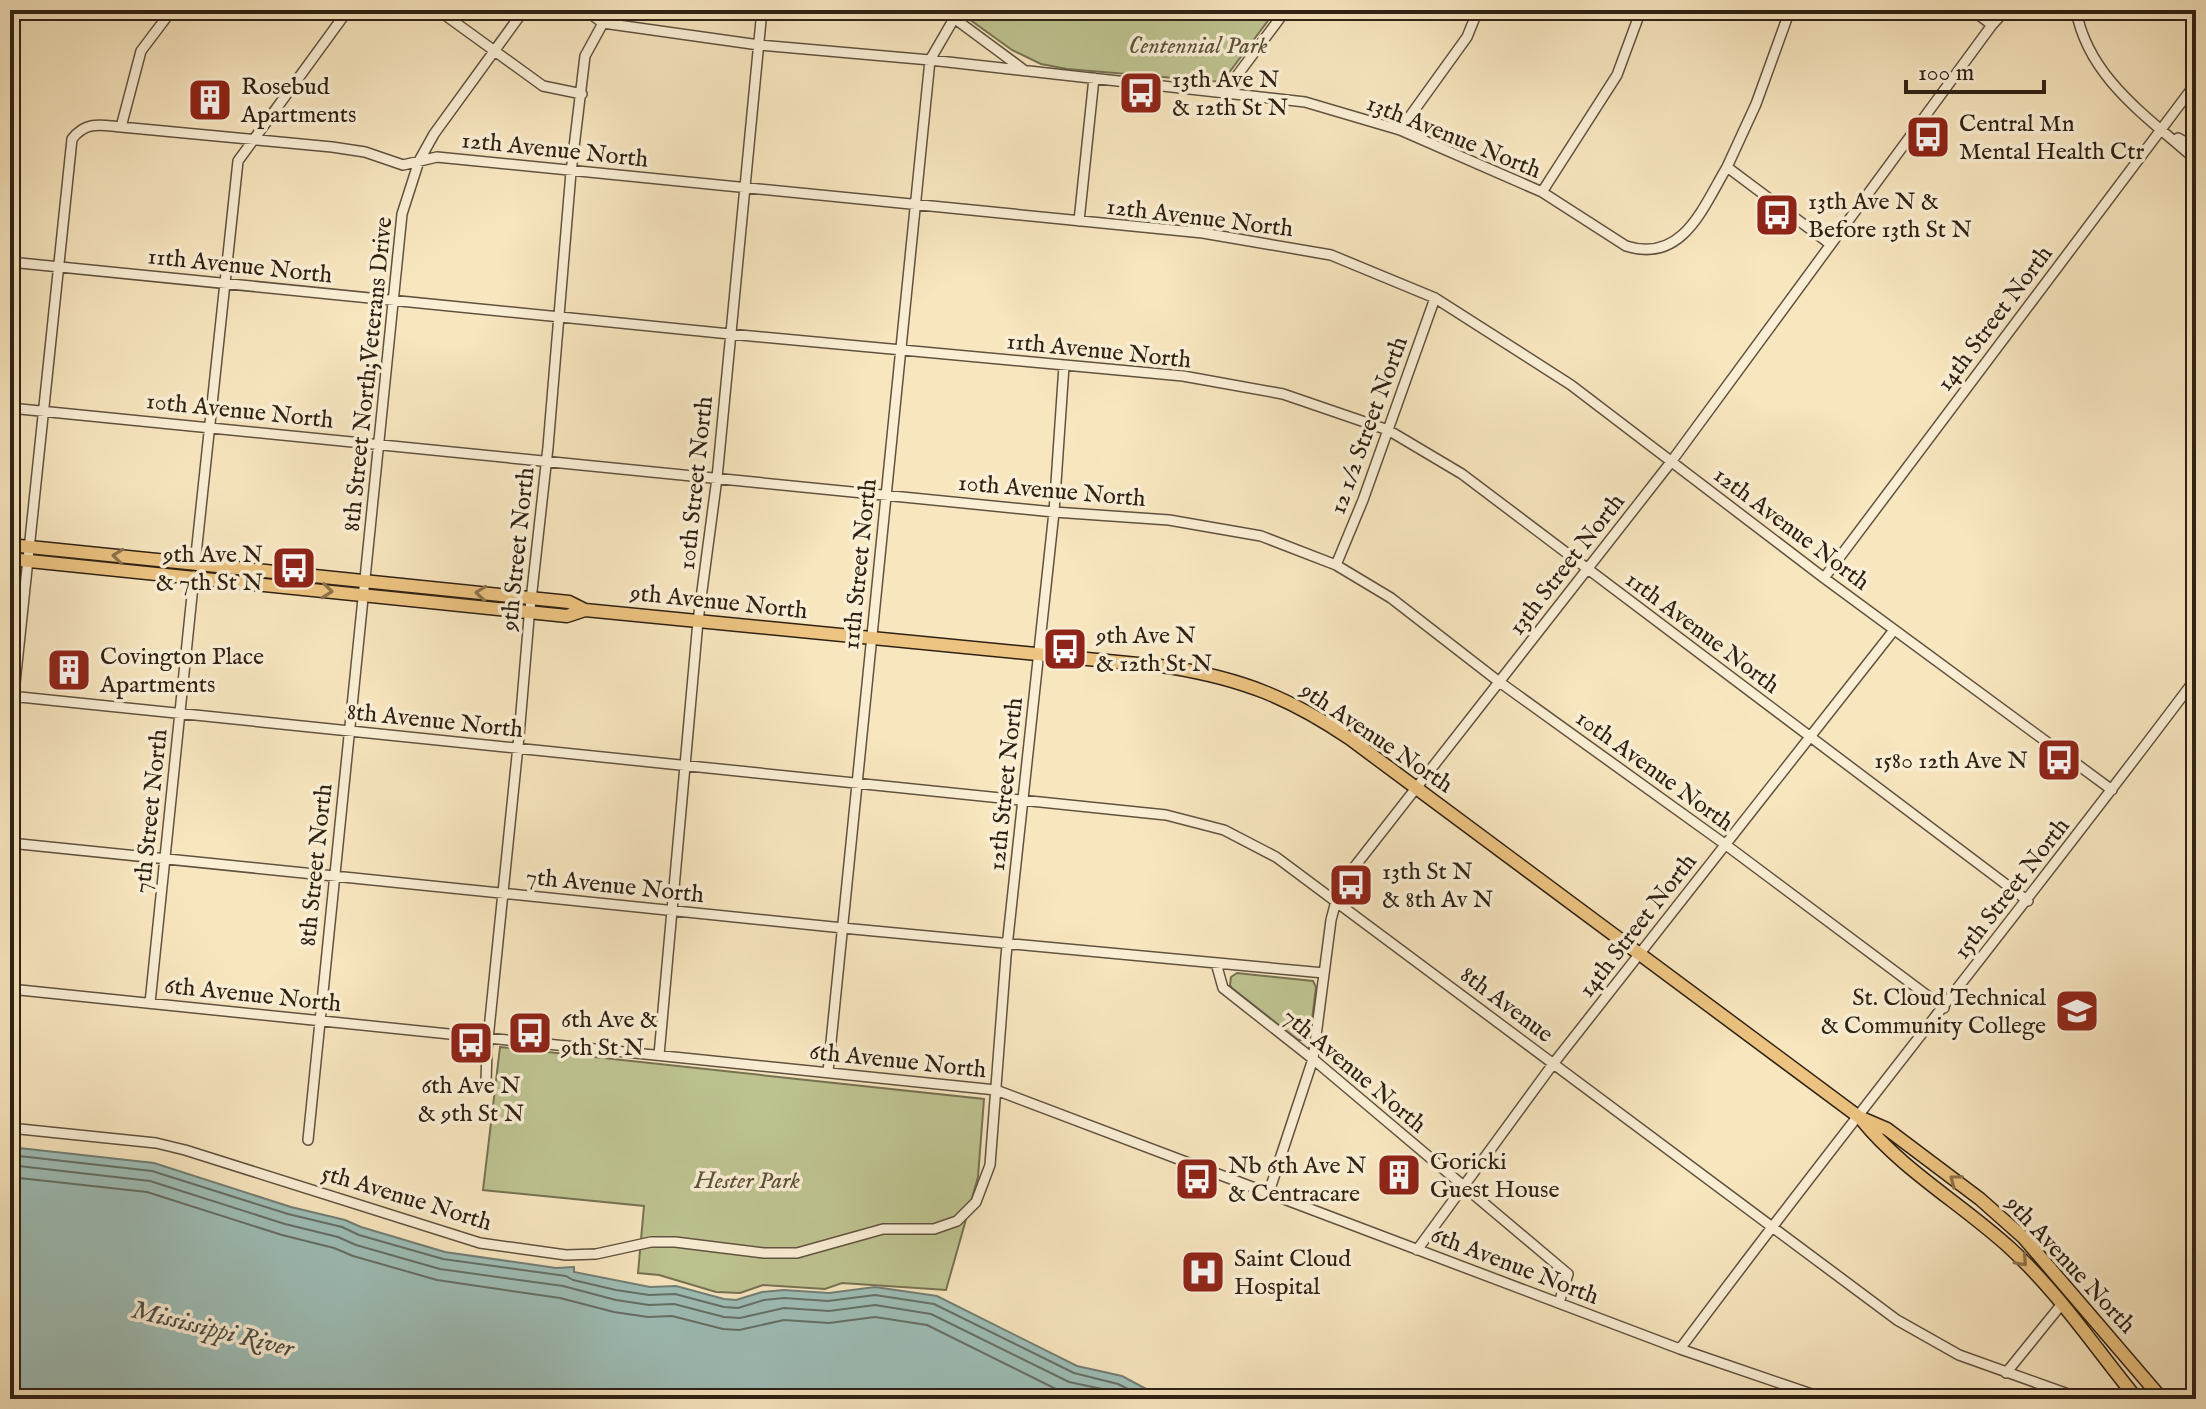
<svg xmlns="http://www.w3.org/2000/svg" width="2206" height="1409" font-family="'IM FELL English',serif">
  <style>
    .green { fill: #bec491; stroke: #767253; stroke-width: 2 }
    .water { fill: #9ebeb7; stroke: #727f76; stroke-width: 2 }
    .lines { fill: none; stroke-linecap: round; stroke-linejoin: round }
    .shore { stroke: #667066; stroke-width: 2 }
    .minor-casing { stroke: #615240; stroke-width: 12 }
    .major-casing { stroke: #2f2115; stroke-width: 15 }
    .minor { stroke: #faefd5; stroke-width: 9 }
    .major { stroke: #ecc380; stroke-width: 12 }
    .oneway { stroke: #8e724a }
    .labels { text-anchor: middle; stroke-width: 7; stroke-linejoin: round; paint-order: stroke }
    .park-label { font-size: 24px; font-style: italic; fill: #5a523a; stroke: #faefd5 }
    .poi-label { font-size: 24px; fill: #2f2115; stroke: #faefd5; text-anchor: start }
    .street-label { font-size: 24px; fill: #2f2115; stroke: #faefd5 }
    .water-label { font-size: 26px; font-style: italic; fill: #505046; stroke: #faefd5 }
  </style>
  <rect width="100%" height="100%" fill="#f8e6bf"/>
  <filter id="stains"><feTurbulence type="fractalNoise" baseFrequency=".0025" numOctaves="4"/><feColorMatrix values="0 0 0 0 .2 0 0 0 0 .09 0 0 0 0 .02 0 0 0 .5 -.17"/></filter>
  <radialGradient id="worn" r=".72"><stop offset=".6" stop-color="#630" stop-opacity="0"/><stop offset="1" stop-color="#630" stop-opacity=".3"/></radialGradient>
  <!-- green -->
  <path class="green" d="M976,10h300l-54,72 -155,-13 -26,-5 -29,-14 -43,-31z
    M1237,973l76,8 3,6 -6,49 -4,4h-8l-66,-52 -2,-3 1,-8z
    M500,1047l484,52 -6,78 -32,113 -104,-7 -17,6 -62,-4 -23,8 -24,-1 -57,-17 -21,-2 6,-67 -161,-16z"/>
  <!-- water -->
  <path class="water" d="M10,1147l144,16 137,44 54,13 16,7 84,25 111,16 18,-1v5l76,15 26,-1 48,13 12,1 26,-8 22,-2 45,3 46,-6 62,9 140,70 45,10 43,23h-1155z"/>
  <g class="lines">
    <!-- shore -->
    <path class="shore" d="M10,1155l142,16 136,43 54,13 17,8 84,24 123,17 7,4 43,10 33,5 26,-1 49,13 14,1 26,-8 20,-2 44,3 47,-6 59,9 140,69 44,11 30,15
      M10,1165l140,16 135,43 53,13 18,8 84,24 123,17 53,14 33,5 25,-1 50,13 16,1 44,-10 45,3 46,-6 56,9 138,68 33,7 25,10
      M10,1177l137,15 135,43 52,13 19,8 84,24 123,18 54,14 34,5 24,-1 51,13 16,1 45,-10 45,3 46,-6 52,8 137,68 20,6"/>
    <!-- minor casing -->
    <g class="minor-casing">
      <path id="minor" d="M438,10l105,76 39,8
        M585,10l18,13 156,22 171,15 375,42 95,28 142,62 84,54c57,18 77,-39 101,-79l103,77
        M943,10l81,60
        M1972,10l20,15
        M2076,10c12,68 72,107 120,150
        M1224,93l62,-83
        M121,127l211,20 33,5 38,13 34,-8 766,76 128,22 104,43 136,87 253,193 288,212
        M1400,130l67,-93 11,-27
        M2178,138l18,10
        M1727,167l29,-63 34,-94
        M1542,192l75,-117 24,-65
        M1079,221l15,-143
        M10,262l720,72 453,42 100,18 105,36 74,44 566,427
        M10,408l1044,104 115,8 92,16 75,29 55,33 107,83 228,164 218,163
        M195,564l43,-403 110,-151
        M1336,565l27,-65 72,-202
        M1824,578l372,-495
        M10,696l1156,119 58,15 52,27 621,463 62,35 123,44
        M10,731l62,-592c14,-18 28,-14 49,-12l20,-76 31,-41
        M10,843l843,86 471,44
        M1216,963l7,25 90,71 255,215 -9,29
        M10,989l986,101 684,259 146,50
        M150,1003l44,-427
        M659,1055l39,-434 19,-143 45,-468
        M828,1072l102,-1012 29,-50
        M486,1083l1,-34 32,-313 10,-118 19,-171 23,-275 14,-116 18,-33
        M10,1128l146,15 29,7 295,93 86,12 30,-1 55,-12h24l89,11h33l86,-24h51l23,-8 19,-19 14,-37 16,-209 48,-444 10,-146
        M308,1140l94,-926 17,-53 15,-27 90,-124
        M1269,1192l44,-133 18,-139 5,-19 16,-31 319,-408 321,-437 14,-15
        M1417,1250l136,-186 341,-434
        M1680,1349c168,-226 347,-445 516,-671
        M2006,1373l55,-68"/>
    </g>
    <!-- major casing -->
    <g class="major-casing">
      <path id="major" d="M10,545l559,57 16,8
        M10,559l557,57 18,-6 584,57c73,12 119,30 180,71l510,379 28,12 93,70 44,39 138,161
        M1861,1119c41,51 101,85 149,129 48,44 86,101 127,151"/>
    </g>
    <!-- minor -->
    <use href="#minor" class="minor"/>
    <!-- major -->
    <use href="#major" class="major"/>
  </g>
  <!-- one-way arrows -->
  <defs><path id="oneway-chevron" d="M-2-3.5L2.5 0L-2 3.5" fill="none" stroke-width="1.6" stroke-linecap="round" stroke-linejoin="round" transform="scale(2)"/></defs>
  <g class="oneway">
    <use href="#oneway-chevron" transform="translate(118 556) rotate(-174)"/>
    <use href="#oneway-chevron" transform="translate(327 591) rotate(6)"/>
    <use href="#oneway-chevron" transform="translate(481 593) rotate(-174)"/>
    <use href="#oneway-chevron" transform="translate(1955 1180) rotate(-143)"/>
    <use href="#oneway-chevron" transform="translate(2022 1261) rotate(48)"/>
  </g>
  <!-- icons -->
  <defs>
    <g id="bus-square" transform="scale(2.3)"><rect x="-9" y="-9" width="18" height="18" rx="4" fill="#8f2418" stroke="#faefd5"/><path d="M-5-6H5V4H4V6H2V4H-2V6H-4V4H-5ZM-3.5-4V0h7V-4ZM-3.5 1.2v1.5H-2V1.2ZM2 1.2v1.5H3.5V1.2Z" fill="#fff"/></g>
    <g id="building-square" transform="scale(2.3)"><rect x="-9" y="-9" width="18" height="18" rx="4" fill="#8f2418" stroke="#faefd5"/><path d="M-4-6H4V6H1V3H-1V6H-4ZM-2.5-4.3h1.7v1.8h-1.7ZM.8-4.3h1.7v1.8H.8ZM-2.5-1h1.7V.8h-1.7ZM.8-1h1.7V.8H.8Z" fill="#fff"/></g>
    <g id="university-square" transform="scale(2.3)"><rect x="-9" y="-9" width="18" height="18" rx="4" fill="#8f2418" stroke="#faefd5"/><path d="M0-5L7-2L0 1L-7-2ZM-4 1L0 2.5L4 1V4Q0 6-4 4Z" fill="#fff"/></g>
    <g id="hospital-square" transform="scale(2.3)"><rect x="-9" y="-9" width="18" height="18" rx="4" fill="#8f2418" stroke="#faefd5"/><path d="M-5-5h3v3.5h4V-5h3V5h-3V1.5h-4V5h-3Z" fill="#fff"/></g>
  </defs>
  <g fill-rule="evenodd">
    <use href="#bus-square" x="1141" y="93"/>
    <use href="#building-square" x="210" y="100"/>
    <use href="#bus-square" x="1928" y="137"/>
    <use href="#bus-square" x="1777" y="215"/>
    <use href="#bus-square" x="294" y="568"/>
    <use href="#bus-square" x="1065" y="649"/>
    <use href="#building-square" x="69" y="670"/>
    <use href="#bus-square" x="2059" y="760"/>
    <use href="#bus-square" x="1351" y="885"/>
    <use href="#university-square" x="2077" y="1011"/>
    <use href="#bus-square" x="530" y="1033"/>
    <use href="#bus-square" x="471" y="1043"/>
    <use href="#building-square" x="1399" y="1175"/>
    <use href="#bus-square" x="1197" y="1179"/>
    <use href="#hospital-square" x="1203" y="1272"/>
  </g>
  <g class="labels">
    <!-- park labels -->
    <g class="park-label">
      <text x="1198" y="53">Centennial Park</text>
      <text x="747" y="1188">Hester Park</text>
    </g>
    <!-- poi labels -->
    <g class="poi-label">
      <text x="1172" y="87">13th Ave N<tspan x="1172" dy="28">&amp; 12th St N</tspan></text>
      <text x="241" y="94">Rosebud<tspan x="241" dy="28">Apartments</tspan></text>
      <text x="1959" y="131">Central Mn<tspan x="1959" dy="28">Mental Health Ctr</tspan></text>
      <text x="1808" y="209">13th Ave N &amp;<tspan x="1808" dy="28">Before 13th St N</tspan></text>
      <text x="263" y="562" text-anchor="end">9th Ave N<tspan x="263" dy="28">&amp; 7th St N</tspan></text>
      <text x="1096" y="643">9th Ave N<tspan x="1096" dy="28">&amp; 12th St N</tspan></text>
      <text x="100" y="664">Covington Place<tspan x="100" dy="28">Apartments</tspan></text>
      <text x="2028" y="768" text-anchor="end">1580 12th Ave N</text>
      <text x="1382" y="879">13th St N<tspan x="1382" dy="28">&amp; 8th Av N</tspan></text>
      <text x="2046" y="1005" text-anchor="end">St. Cloud Technical<tspan x="2046" dy="28">&amp; Community College</tspan></text>
      <text x="561" y="1027">6th Ave &amp;<tspan x="561" dy="28">9th St N</tspan></text>
      <text x="471" y="1093" text-anchor="middle">6th Ave N<tspan x="471" dy="28">&amp; 9th St N</tspan></text>
      <text x="1430" y="1169">Goricki<tspan x="1430" dy="28">Guest House</tspan></text>
      <text x="1228" y="1173">Nb 6th Ave N<tspan x="1228" dy="28">&amp; Centracare</tspan></text>
      <text x="1234" y="1266">Saint Cloud<tspan x="1234" dy="28">Hospital</tspan></text>
    </g>
    <!-- street labels -->
    <g class="street-label">
      <text transform="translate(1454 136) rotate(22)" y="8">13th Avenue North</text>
      <text transform="translate(555 149) rotate(6)" y="8">12th Avenue North</text>
      <text transform="translate(1200 217) rotate(7)" y="8">12th Avenue North</text>
      <text transform="translate(240 265) rotate(6)" y="8">11th Avenue North</text>
      <text transform="translate(1994 318) rotate(-53)" y="8">14th Street North</text>
      <text transform="translate(1099 350) rotate(6)" y="8">11th Avenue North</text>
      <text transform="translate(367 374) rotate(-84)" y="8">8th Street North;Veterans Drive</text>
      <text transform="translate(240 410) rotate(6)" y="8">10th Avenue North</text>
      <text transform="translate(1368 425) rotate(-70)" y="8">12 1/2 Street North</text>
      <text transform="translate(695 483) rotate(-84)" y="8">10th Street North</text>
      <text transform="translate(1052 490) rotate(5)" y="8">10th Avenue North</text>
      <text transform="translate(1792 528) rotate(37)" y="8">12th Avenue North</text>
      <text transform="translate(517 549) rotate(-84)" y="8">9th Street North</text>
      <text transform="translate(859 564) rotate(-84)" y="8">11th Street North</text>
      <text transform="translate(1566 564) rotate(-52)" y="8">13th Street North</text>
      <text transform="translate(719 601) rotate(6)" y="8">9th Avenue North</text>
      <text transform="translate(1703 632) rotate(37)" y="8">11th Avenue North</text>
      <text transform="translate(435 720) rotate(6)" y="8">8th Avenue North</text>
      <text transform="translate(1377 737) rotate(34)" y="8">9th Avenue North</text>
      <text transform="translate(1655 770) rotate(36)" y="8">10th Avenue North</text>
      <text transform="translate(1005 784) rotate(-84)" y="8">12th Street North</text>
      <text transform="translate(150 811) rotate(-84)" y="8">7th Street North</text>
      <text transform="translate(315 865) rotate(-84)" y="8">8th Street North</text>
      <text transform="translate(615 885) rotate(6)" y="8">7th Avenue North</text>
      <text transform="translate(2011 888) rotate(-52)" y="8">15th Street North</text>
      <text transform="translate(1637 925) rotate(-52)" y="8">14th Street North</text>
      <text transform="translate(253 994) rotate(6)" y="8">6th Avenue North</text>
      <text transform="translate(1507 1004) rotate(37)" y="8">8th Avenue</text>
      <text transform="translate(898 1060) rotate(6)" y="8">6th Avenue North</text>
      <text transform="translate(1355 1070) rotate(40)" y="8">7th Avenue North</text>
      <text transform="translate(407 1197) rotate(17)" y="8">5th Avenue North</text>
      <text transform="translate(2071 1264) rotate(47)" y="8">9th Avenue North</text>
      <text transform="translate(1515 1265) rotate(21)" y="8">6th Avenue North</text>
    </g>
    <!-- water labels -->
    <g class="water-label">
      <text transform="translate(213 1328) rotate(14)" y="9">Mississippi River</text>
    </g>
  </g>
  <!-- margin -->
  <rect width="2206" height="1409" fill="none" stroke="#f8e6bf" stroke-width="40"/>
  <rect x="12" y="12" width="2182" height="1385" fill="none" stroke="#2f2115" stroke-width="4"/>
  <rect x="20" y="20" width="2166" height="1369" fill="none" stroke="#2f2115" stroke-width="2"/>
  <!-- scale -->
  <path d="M1906 80v12h138v-12" fill="none" stroke="#2f2115" stroke-width="4"/>
  <text x="1918" y="80" font-size="24" fill="#2f2115" stroke="#faefd5" stroke-width="6" paint-order="stroke">100 m</text>
  <rect width="100%" height="100%" filter="url(#stains)"/>
  <rect width="100%" height="100%" fill="url(#worn)"/>
</svg>
